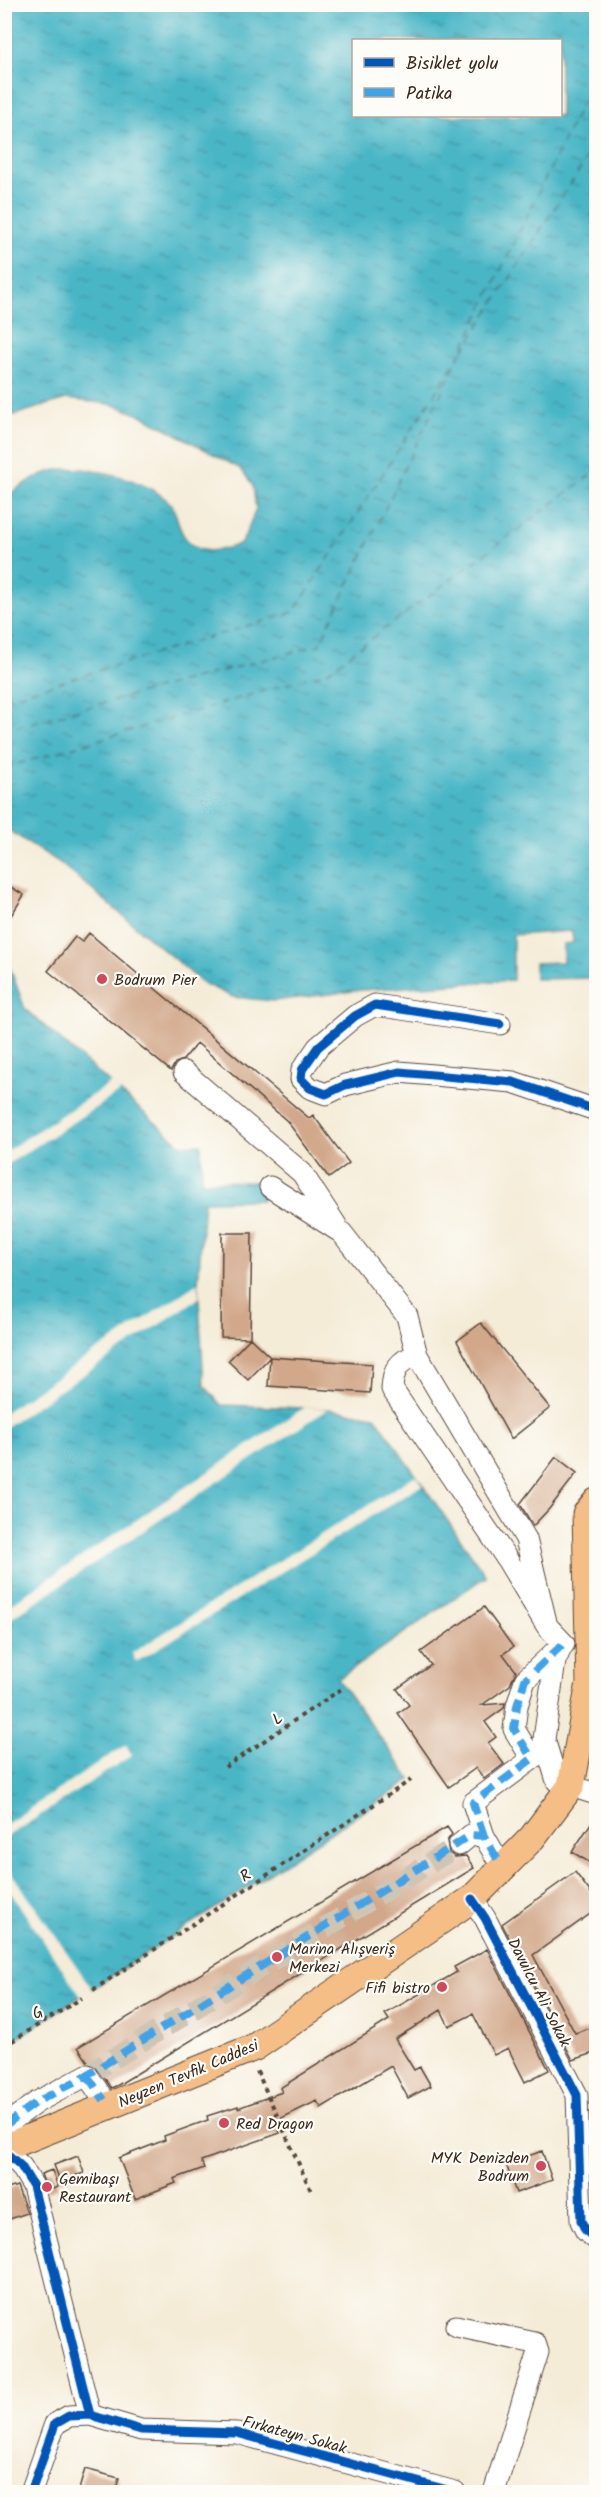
<svg xmlns="http://www.w3.org/2000/svg" width="601" height="2497" font-family="Kalam,sans-serif">
  <style>
    .water { fill: url(#water-ripples); stroke: #427072; stroke-width: 1.5; fill-rule: evenodd }
    .pier { fill: #f5ecd8 }
    .lines { fill: none; stroke-linecap: round; stroke-linejoin: round }
    .ferry { stroke: #416261; stroke-width: 1.5; stroke-dasharray: 8 6; stroke-linecap: butt }
    .building { fill: #d2a78a }
    .minor-tunnel { stroke: #d0c5b3; stroke-width: 21; stroke-dasharray: 21 10; stroke-linecap: butt }
    .minor-casing { stroke: #57473a; stroke-width: 23 }
    .major-casing { stroke: #57473a; stroke-width: 29 }
    .path { stroke: #57473a; stroke-width: 4; stroke-dasharray: 4.5 4.5; stroke-linecap: butt }
    .minor { stroke: #fff; stroke-width: 21 }
    .major { stroke: #f5be86; stroke-width: 27 }
    .quiet { stroke: #3fa3ea; stroke-width: 8; stroke-dasharray: 15 8; stroke-linecap: butt }
    .cycleway-casing { stroke: #fdfcf7; stroke-width: 13 }
    .cycleway { stroke: #0057b8; stroke-width: 9 }
    .poi-dot { fill: #d1495b; stroke: #fdfcf7; stroke-width: 2 }
    .labels { text-anchor: middle; stroke-width: 4.5; stroke-linejoin: round; paint-order: stroke }
    .poi-label { font-size: 16px; fill: #3b2a1e; stroke: #fdfcf7; text-anchor: start }
    .street-label { font-size: 16px; fill: #3b2a1e; stroke: #fdfcf7 }
  </style>
  <defs>
    <pattern id="water-ripples" width="26" height="14" patternUnits="userSpaceOnUse" patternTransform="scale(1.5)"><rect width="26" height="14" fill="#49b6c6"/><path d="M2 4q2-2 4 0t4 0M15 11q2-2 4 0t4 0" fill="none" stroke="#3e94a0"/></pattern>
  </defs>
  <rect width="100%" height="100%" fill="#fdfcf7"/>
  <filter id="ink" filterUnits="userSpaceOnUse"><feTurbulence type="fractalNoise" baseFrequency=".0167" numOctaves="2"/><feDisplacementMap in="SourceGraphic" scale="12" xChannelSelector="R" yChannelSelector="G"/><feConvolveMatrix kernelMatrix="1 2 1 2 8 2 1 2 1" color-interpolation-filters="sRGB"/></filter>
  <filter id="wash" filterUnits="userSpaceOnUse"><feTurbulence type="fractalNoise" baseFrequency=".008" numOctaves="4" result="noise"/><feDisplacementMap in="SourceGraphic" scale="24" xChannelSelector="R" yChannelSelector="G"/><feGaussianBlur stdDeviation="1.35" result="paint"/><feColorMatrix in="noise" values="0 0 0 0 0 0 0 0 0 0 0 0 0 0 0 0 0 1.4 0 .05"/><feComposite in="paint" operator="in"/></filter>
  <g filter="url(#wash)">
    <rect width="100%" height="100%" fill="#f5ecd8"/>
    <!-- water -->
    <path class="water" d="M5,4l591,1v973l-61,1v-16l28,-1v-18l10,-1 -1,-12 -59,4v45l-152,10 -87,11 -41,-4 -30,-14 -144,-121 -54,-34v-331c13,-8 29,-21 44,-25 33,-10 96,6 121,31 5,5 7,17 10,25 12,30 38,25 62,15l14,-34 -3,-23 -12,-17 -98,-53 -32,-12 -45,-5 -52,16 -9,5zM354,40h206v76h-206z
      M4,952l21,57 156,136 20,-1 1,37 61,1 -1,18 -58,1 -6,82 6,102 17,20 107,4 47,7 111,160 -148,103 73,101 -406,266z"/>
    <!-- pier -->
    <path class="pier" d="M111,1083l10,8 -116,75v-14z
      M198,1283l1,15 -194,129v-15z
      M305,1407l23,2 -323,213v-14z
      M416,1475l6,10 -286,177 -4,-9z
      M126,1745l6,10 -127,83v-13z
      M5,1864l88,126 -11,8 -77,-114z"/>
    <g class="lines">
      <!-- ferry -->
      <path class="ferry" d="M463,351l133,-207
        M4,699l290,-87 161,-250
        M4,730l315,-85 277,-571
        M4,768l323,-96 269,-201"/>
    </g>
    <g id="blocks">
      <!-- building -->
      <path class="building" d="M4,883l20,12 -20,32z
        M89,933l220,185 4,-3 36,48 -20,15 -42,-57 -90,-78 -14,17 -8,3 -4,8 -123,-100 27,-34 7,5z
        M222,1233h30l-2,105 -29,-1z
        M481,1323l69,85 -39,31 -54,-98z
        M250,1338l20,19 -22,23 -20,-19z
        M270,1357l102,7 -2,29 -102,-7z
        M556,1457l21,16 -28,36 -16,17 -13,-22z
        M484,1607l29,40 -10,7 13,17 -6,14 -28,20 23,-2 -1,5 -19,14 11,15 -8,6 16,21 -20,15 -8,-11 -27,19 -51,-74 11,-8 -12,-16 34,-24 -10,-13z
        M597,1814v53l-25,-15z
        M447,1827l5,7 -5,7 2,12 6,4 11,-1 8,12 -356,217 -7,3 -13,-20 -10,-6 -10,-15z
        M575,1872l22,29v8l-64,46 42,78 22,-7v26l-24,8 -71,-136z
        M487,1949l62,121 -24,12 -17,-34 -14,7 -21,-41 -24,12 -8,-16 -46,29 19,31 6,-3 11,19 -23,12 -17,-32 -70,42 -4,-7 -42,20 5,12 -79,28 3,7 -30,11 2,4 -41,16 -16,-41 46,-18 -1,-4 44,-16 -1,-4 31,-10v2l44,-16 -2,-4 109,-68 -4,-6 72,-42 -3,-5z
        M542,2151l10,29 -36,13 -10,-29z
        M78,2156l6,17 -24,8 -6,-16z
        M52,2170l6,17 -11,4 -6,-17z
        M17,2186l10,27 -23,8v-31z
        M85,2469l34,9 -4,15h-37z"/>
    </g>
  </g>
  <g filter="url(#ink)">
    <use href="#blocks" fill-opacity="0" stroke="#57473a" stroke-width="1.5"/>
    <g class="lines">
      <!-- minor-tunnel -->
      <path class="minor-tunnel" d="M87,2075l372,-230"/>
      <!-- minor casing -->
      <g class="minor-casing">
        <path id="minor" d="M500,1024l-125,-19 -20,11 -37,31 -16,23 -1,9 9,9 16,6 19,-9 54,-13 114,10 83,28
          M184,1072l118,101 34,52
          M270,1187l72,46 65,83 10,39
          M547,1626l-21,-87 -109,-184c-19,5 -24,16 -25,34l113,167 42,70 17,18
          M562,1646l-7,15 -11,78 13,42 11,7
          M571,1786l25,8
          M484,1836l-11,-33 59,-44 -18,-30 3,-23 8,-26 37,-35
          M459,1845l12,-10 13,1 14,24
          M472,1899l13,19 92,177 4,126 5,10 10,8
          M4,2126l33,-24 50,-27 17,25
          M4,2151l17,15 12,20 57,229 -21,1 -14,8 -24,68
          M456,2326l79,17 3,9 -44,140
          M90,2415l51,15 96,3 218,59"/>
      </g>
      <!-- major casing -->
      <g class="major-casing">
        <path id="major" d="M4,2148l251,-101 217,-148 60,-61 39,-52 19,-103 -4,-169 10,-12"/>
      </g>
      <!-- path -->
      <path class="path" d="M225,1767l118,-79
        M93,1990l318,-210
        M4,2046l78,-48
        M257,2071l54,120"/>
      <!-- minor -->
      <use href="#minor" class="minor"/>
      <!-- major -->
      <use href="#major" class="major"/>
      <!-- quiet -->
      <path class="quiet" d="M484,1836l-11,-33 59,-44 -18,-30 3,-23 8,-26 37,-35
        M87,2075l17,25
        M4,2126l33,-24 50,-27 384,-240 13,1 14,24"/>
      <!-- cycleway casing -->
      <g class="cycleway-casing">
        <path id="cycleway" d="M500,1024l-125,-19 -20,11 -37,31 -16,23 -1,9 9,9 16,6 19,-9 54,-13 114,10 83,28
          M472,1899l13,19 92,177 4,126 5,10 10,8
          M4,2151l17,15 12,20 57,229 -21,1 -14,8 -24,68
          M90,2415l51,15 96,3 218,59"/>
      </g>
      <!-- cycleway -->
      <use href="#cycleway" class="cycleway"/>
    </g>
  </g>
  <!-- markers -->
  <g class="poi-dot">
    <circle cx="102" cy="979" r="6"/>
    <circle cx="277" cy="1957" r="6"/>
    <circle cx="442" cy="1987" r="6"/>
    <circle cx="224" cy="2123" r="6"/>
    <circle cx="541" cy="2166" r="6"/>
    <circle cx="47" cy="2187" r="6"/>
  </g>
  <g class="labels">
    <!-- poi labels -->
    <g class="poi-label">
      <text x="114" y="985">Bodrum Pier</text>
      <text x="289" y="1954">Marina Alışveriş<tspan x="289" dy="18">Merkezi</tspan></text>
      <text x="430" y="1993" text-anchor="end">Fifi bistro</text>
      <text x="236" y="2129">Red Dragon</text>
      <text x="529" y="2163" text-anchor="end">MYK Denizden<tspan x="529" dy="18">Bodrum</tspan></text>
      <text x="59" y="2184">Gemibaşı<tspan x="59" dy="18">Restaurant</tspan></text>
    </g>
    <!-- street labels -->
    <g class="street-label">
      <text transform="translate(277 1718) rotate(-34)" y="6">L</text>
      <text transform="translate(245 1875) rotate(-33)" y="6">R</text>
      <text transform="translate(540 1992) rotate(63)" y="6">Davulcu Ali Sokak</text>
      <text transform="translate(37 2012) rotate(-32)" y="6">G</text>
      <text transform="translate(188 2073) rotate(-23)" y="6">Neyzen Tevfik Caddesi</text>
      <text transform="translate(295 2434) rotate(15)" y="6">Fırkateyn Sokak</text>
    </g>
  </g>
  <!-- margin -->
  <rect width="601" height="2497" fill="none" stroke="#fdfcf7" stroke-width="24"/>
  <!-- legend -->
  <rect x="352" y="39" width="210" height="78" fill="#fdfcf7" stroke="#afa8a0" stroke-width="1.5"/>
  <rect x="364" y="58" width="30" height="9" fill="#0057b8" stroke="#afa8a0" stroke-width="1.5"/>
  <text x="406" y="69" font-size="18" fill="#3b2a1e">Bisiklet yolu</text>
  <rect x="364" y="88" width="30" height="9" fill="#3fa3ea" stroke="#afa8a0" stroke-width="1.5"/>
  <text x="406" y="99" font-size="18" fill="#3b2a1e">Patika</text>
</svg>
